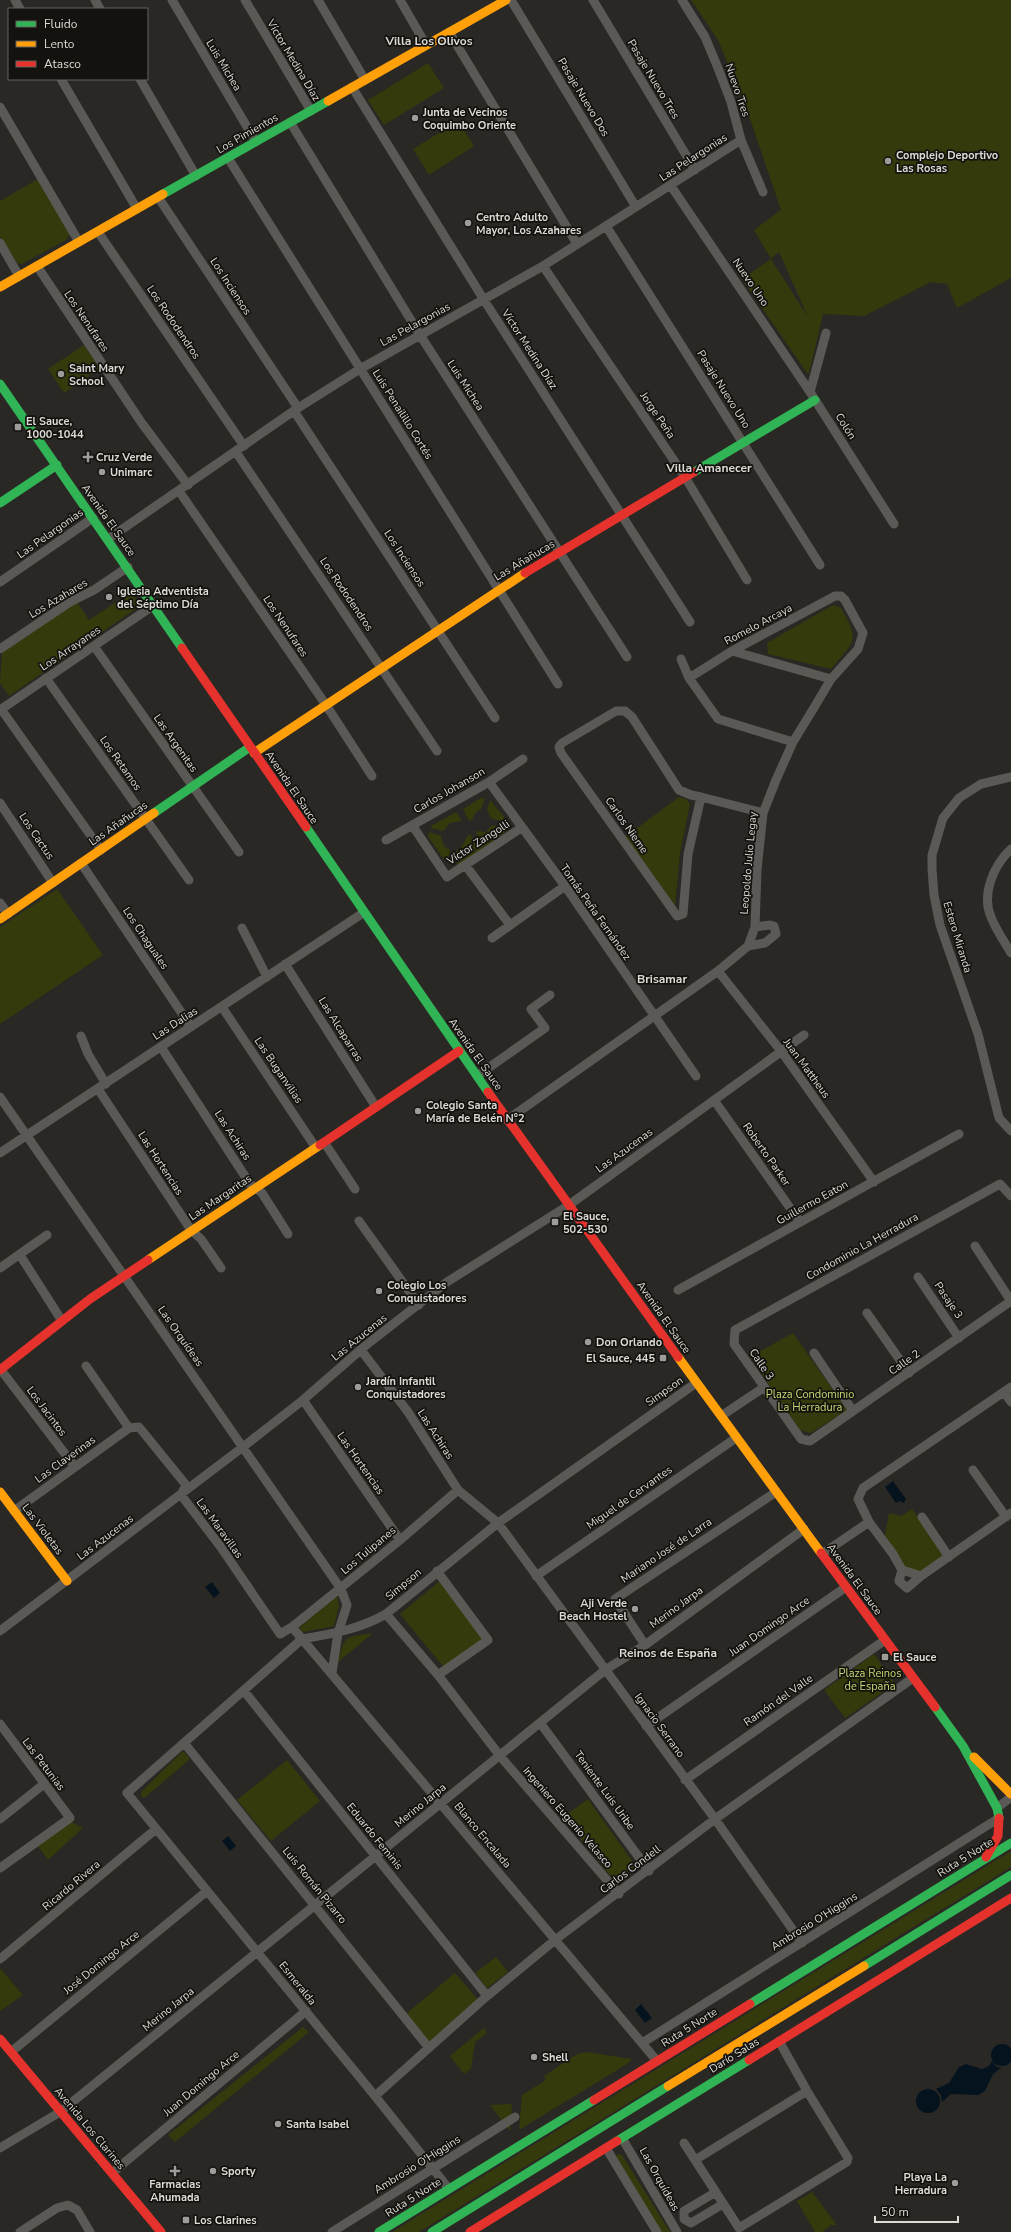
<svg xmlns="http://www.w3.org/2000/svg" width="1011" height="2232" font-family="'Nunito Sans',sans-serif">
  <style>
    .green { fill: #343a0b; fill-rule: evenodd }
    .water { fill: #04131d }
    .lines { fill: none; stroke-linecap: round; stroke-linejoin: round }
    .street { stroke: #5a5955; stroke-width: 9 }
    .fast { stroke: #30b455; stroke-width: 9 }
    .slow { stroke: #ff9f0a; stroke-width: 9 }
    .jam { stroke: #e5322d; stroke-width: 9 }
    .poi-dot { fill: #9e9c98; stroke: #13120f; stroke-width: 1.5 }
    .labels { text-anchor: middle; stroke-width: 3.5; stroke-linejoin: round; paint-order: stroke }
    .street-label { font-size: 11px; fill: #dddbd6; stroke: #13120f }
    .poi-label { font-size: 11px; font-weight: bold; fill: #dddbd6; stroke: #13120f; text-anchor: start }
    .park-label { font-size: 11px; fill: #c8d972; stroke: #13120f }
    .neighbourhood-label { font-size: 12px; font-weight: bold; fill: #dddbd6; stroke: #13120f }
  </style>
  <rect width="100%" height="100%" fill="#2a2824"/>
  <!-- green -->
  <path class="green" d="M691,0h320v278l-54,30 -10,-24 -16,-2 -67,34 -41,-2 -14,59h-2l-65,-94 29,-20 -17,-29 27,-20 -33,-97 -30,-73zM779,252l29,65 -37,-58z
    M428,63l16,25 -60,37 -16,-25z
    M458,121l16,25 -45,29 -16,-26z
    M38,179l31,53v4l-3,4 -44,24h-4l-18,-27v-36z
    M84,345l16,23 -36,25 -16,-24z
    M131,592l9,14 -131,90 -9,-13 2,-30 75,-51 12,18z
    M833,605l8,3c20,34 13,33 -10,61l-63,-15 -1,-11z
    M679,797l7,2 4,5 -10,49 -5,53 -50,-69z
    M481,798h4l-4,11 -5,3 -4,8 -3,1 -6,-12z
    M490,800l14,17 -1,4 -11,-2 -5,-9z
    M456,812l6,9 -12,2 -7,8 -12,-3v-2z
    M492,825l12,3 -21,15 -8,-12 11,1z
    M505,829l2,2 -49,35 -2,-2z
    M430,832l11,4 3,10 6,4 -2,9 -3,2 -18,-26z
    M470,834l8,13 -24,16 -1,-2 2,-10c10,-3 8,-12 15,-17z
    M57,889l46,66 -103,69v-97z
    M793,1333l54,77 -36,23 -11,-3 -50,-73z
    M912,1509l33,48 -26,16 -16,-6 -18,-31 4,-23 12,3z
    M441,1580l45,60 -40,30 -46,-56z
    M337,1596l2,10 -5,20 -31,6 -4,-4z
    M373,1633l-35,29c7,-29 7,-24 35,-29z
    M874,1654l19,27 -1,5 -47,32 -21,-28z
    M183,1751l6,7 -1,3 -44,37 -3,-2 1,-5z
    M287,1760l33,41 -49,40 -34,-41z
    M588,1799l47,66 -2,4 -14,12 -6,-2 -50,-62z
    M69,1821l14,7 -35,32 -10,-14z
    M1011,1851v16l-592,365h-27z
    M496,1957l12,15 -21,16 -12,-15z
    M0,1968l23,27 -23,16z
    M455,1973l24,28 -49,42 -24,-29z
    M303,2027l6,5 -134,110 -7,-7z
    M484,2028l3,5 -12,9 -4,27 -7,5 -14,-18z
    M587,2052l45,7 -5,5 -108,66 3,-35 24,-15 -2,-4 33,-22z
    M512,2104l-2,27 -20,-26z
    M618,2154l4,1 48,77h-9l-45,-76z
    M812,2192l25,33h-6l-9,7h-7l-18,-31z"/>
  <!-- water -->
  <path class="water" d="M893,1481l13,18 -2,4 -5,-2 -3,2 -11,-16z
    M212,1582l8,11 -6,5 -9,-11z
    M228,1836l8,10 -6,5 -8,-10z
    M641,2004l11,14 -7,5 -10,-13z
    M991 2055a11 11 0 1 1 22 0a11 11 0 1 1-22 0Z
    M992,2061l5,6 4,1 -8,6 -8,17 -7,4 -27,-1 -9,8 -1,-7 -5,-6 13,-6 10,-16 7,-3 16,5 7,-3z
    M916 2101a12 12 0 1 1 24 0a12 12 0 1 1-24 0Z"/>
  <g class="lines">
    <!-- street -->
    <path class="street" d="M15,0l5,9
      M95,0l5,9
      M172,0l84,142
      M245,0l66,111
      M318,0l47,80
      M400,0l26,45
      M511,0l125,207
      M593,0l102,170
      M682,0l23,37 13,31 13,34 10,38 22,52
      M449,32l128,212
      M61,79l76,130
      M140,79l56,97
      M352,87l132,213 206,322
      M0,107l79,135
      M290,122l130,213 207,322
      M228,158l330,526
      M671,186l139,206 84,132
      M158,197l140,211
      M606,226l214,339
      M98,232l146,214
      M0,243l19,33
      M37,266l104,156 47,63
      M543,266l142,211 62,103
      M810,392l16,-59
      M294,411l201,307
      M236,452l201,299
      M179,491l147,214 46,71
      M108,539l190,-131 62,-39 183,-103 198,-126
      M0,582l93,-64
      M94,646l145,206
      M0,649l70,-47 24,-12 34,-23
      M732,651l99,28
      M681,659l8,19 29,41 75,23
      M46,678l143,202
      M1,709l100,141
      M0,710l154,-105
      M1011,777l-30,7 -22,14 -16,20 -11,37v14l2,26 6,30 38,109 21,84 12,13
      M489,782l76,104 131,190
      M701,797l-13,57 -5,60 -6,2 -116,-163 -2,-6 3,-4 54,-32h9l7,6 47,73 12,5 10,2 62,16
      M0,803l53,80
      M412,825l35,52 74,-49
      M386,840l103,-58 34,-23
      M1011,849c-17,16 -30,45 -20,68 5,13 13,24 20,36
      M81,863l110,164
      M466,866l44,59
      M0,903l8,11
      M242,928l25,49
      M492,938l73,-52
      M748,946l17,-3 11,-9 -2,-8 -4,-1 -15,2
      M285,964l91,143
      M718,971l63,80 93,131
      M222,1007l94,141
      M81,1036l7,18 18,30
      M161,1047l89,137 12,9 26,41
      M477,1076l68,-48 -14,-19 19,-14
      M98,1089l93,141 10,9 20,29
      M0,1097l341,492 6,16 -9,28 -6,40
      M714,1100l86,122
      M507,1120l211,-149 30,-25 7,-19 2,-57 6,-57 13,-33 17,-38 22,-36 16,-27 27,-30 5,-16 -18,-33 -4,-4h-6l-103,55 -43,27
      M324,1142l31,47
      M0,1153l363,-240
      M1011,1196l-11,-12 -265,146 -1,14 67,95 9,2 201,-140
      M359,1221l60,84
      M975,1246l36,55
      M20,1255l42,66
      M0,1268l47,-33
      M918,1277l41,61
      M678,1290l281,-156
      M867,1313l42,60
      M361,1350l47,62 50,78 40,33 217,296 87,124
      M814,1353l39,58
      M86,1366l43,62
      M1,1370l74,97
      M1011,1387l-148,101 -5,11 11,23 24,32 9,16 19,6 90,-63
      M1004,1392l7,10
      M303,1400l97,140
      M721,1416l42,-28
      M129,1428l10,-1 47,58 -5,10 39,51 60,88 12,-7 365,434
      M973,1470l33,47
      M14,1511l115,-83
      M922,1517l27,40
      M822,1554l47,-32
      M902,1570l-3,11 8,7 14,-12
      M437,1571l51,69 -50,35
      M536,1576l200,-138
      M386,1614l52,61 62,81 119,138
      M292,1627l108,-87 58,-50
      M0,1631l243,-184 60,-47 62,-54 82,-64 122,-77 235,-170
      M645,1645l-30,-46 161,-107
      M244,1691l243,305
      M0,1724l70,94 -70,50
      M541,1724l108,147
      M646,1726l200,-139
      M185,1744l240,299
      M685,1780l200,-140
      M997,1808l14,-11
      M0,1819l44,-35
      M0,1959l156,-130
      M642,2043l357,-225
      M11,2052l196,-161
      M375,2096l112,-100 68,-56 160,-121 198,-141
      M622,2138l55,94
      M684,2143l55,85 108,-66 1,-4 -41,-67 -28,-50
      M0,2148l60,-36 545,-442 40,-25 159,-116
      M606,2148l51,84
      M695,2160l112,-69
      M112,2173l194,-162
      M449,2189l-74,-93 -248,-303 175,-154c30,-5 58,-10 84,-25l112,-91 198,-140
      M684,2219l7,4 32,-19
      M684,2219v-8l32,-19
      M20,2232l37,-24 11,-3 9,5 13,22
      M332,2232l183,-115"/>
    <!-- fast -->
    <path class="fast" d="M163,194l165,-93
      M0,384l182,264
      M694,472l121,-72
      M0,503l57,-38
      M154,813l96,-66
      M306,827l182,265
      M935,1707l28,39 34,62 2,10
      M864,1966l147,-91
      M750,2004l261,-161
      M617,2141l132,-81
      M379,2232l215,-132
      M432,2232l236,-146"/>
    <!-- slow -->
    <path class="slow" d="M328,101l178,-101
      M0,287l163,-93
      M254,753l271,-180
      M0,919l154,-106
      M148,1260l172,-115
      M678,1357l143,196
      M0,1492l67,89
      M974,1757l37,37
      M668,2086l196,-120"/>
    <!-- jam -->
    <path class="jam" d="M525,573l169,-101
      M182,648l124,179
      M488,1092l190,265
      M320,1145l139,-94
      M0,1370l90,-71 58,-39
      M821,1553l114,154
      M986,1857l12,-21 1,-18
      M0,2039l161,193
      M749,2060l262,-162
      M594,2100l156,-96
      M470,2232l147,-91"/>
  </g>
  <!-- markers -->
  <g class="poi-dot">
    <circle cx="415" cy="118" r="4"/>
    <circle cx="888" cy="161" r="4"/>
    <circle cx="468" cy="223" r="4"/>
    <circle cx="61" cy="374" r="4"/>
    <rect x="14" y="423" width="8" height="8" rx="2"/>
    <path d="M86 451h4v4h4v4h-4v4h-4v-4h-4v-4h4z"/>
    <circle cx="102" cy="472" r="4"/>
    <circle cx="109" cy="597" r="4"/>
    <circle cx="418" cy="1111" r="4"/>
    <rect x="551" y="1218" width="8" height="8" rx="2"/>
    <circle cx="379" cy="1291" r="4"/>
    <circle cx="588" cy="1342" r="4"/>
    <rect x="659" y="1354" width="8" height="8" rx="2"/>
    <circle cx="358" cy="1387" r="4"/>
    <circle cx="635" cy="1609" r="4"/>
    <rect x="881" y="1653" width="8" height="8" rx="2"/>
    <circle cx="534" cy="2057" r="4"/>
    <circle cx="278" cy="2124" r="4"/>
    <path d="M173 2165h4v4h4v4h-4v4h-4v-4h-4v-4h4z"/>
    <circle cx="213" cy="2171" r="4"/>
    <circle cx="955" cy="2183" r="4"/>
    <rect x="182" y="2216" width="8" height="8" rx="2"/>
  </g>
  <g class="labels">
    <!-- street labels -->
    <g class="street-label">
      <text transform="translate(294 60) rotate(59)" y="4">Víctor Medina Díaz</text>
      <text transform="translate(224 65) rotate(59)" y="4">Luis Michea</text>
      <text transform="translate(654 79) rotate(59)" y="4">Pasaje Nuevo Tres</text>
      <text transform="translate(738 90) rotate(71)" y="4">Nuevo Tres</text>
      <text transform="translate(584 97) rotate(59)" y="4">Pasaje Nuevo Dos</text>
      <text transform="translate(247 133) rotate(-30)" y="4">Los Pimientos</text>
      <text transform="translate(693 157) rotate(-33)" y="4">Las Pelargonias</text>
      <text transform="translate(751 282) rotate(56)" y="4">Nuevo Uno</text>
      <text transform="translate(231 286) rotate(57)" y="4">Los Inciensos</text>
      <text transform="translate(87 321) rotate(56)" y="4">Los Nenufares</text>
      <text transform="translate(174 322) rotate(56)" y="4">Los Rododendros</text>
      <text transform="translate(415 324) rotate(-29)" y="4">Las Pelargonias</text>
      <text transform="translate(530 349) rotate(57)" y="4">Víctor Medina Díaz</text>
      <text transform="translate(466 385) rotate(57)" y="4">Luis Michea</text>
      <text transform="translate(724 389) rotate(58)" y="4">Pasaje Nuevo Uno</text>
      <text transform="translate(403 414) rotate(58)" y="4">Luis Penailillo Cortés</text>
      <text transform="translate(658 415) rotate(56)" y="4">Jorge Peña</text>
      <text transform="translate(846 426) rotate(58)" y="4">Colón</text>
      <text transform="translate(109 520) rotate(55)" y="4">Avenida El Sauce</text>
      <text transform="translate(50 533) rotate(-35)" y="4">Las Pelargonias</text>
      <text transform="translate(405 558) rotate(57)" y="4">Los Inciensos</text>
      <text transform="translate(524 560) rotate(-31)" y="4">Las Añañucas</text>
      <text transform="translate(347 594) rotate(56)" y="4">Los Rododendros</text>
      <text transform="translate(58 598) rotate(-31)" y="4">Los Azahares</text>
      <text transform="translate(758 624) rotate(-28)" y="4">Romelo Arcaya</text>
      <text transform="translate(286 626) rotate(56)" y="4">Los Nenufares</text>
      <text transform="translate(70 648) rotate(-34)" y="4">Los Arrayanes</text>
      <text transform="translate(176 743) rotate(55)" y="4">Las Argenitas</text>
      <text transform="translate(121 763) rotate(55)" y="4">Los Retamos</text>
      <text transform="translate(292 787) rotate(56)" y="4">Avenida El Sauce</text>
      <text transform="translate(449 790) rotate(-30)" y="4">Carlos Johanson</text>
      <text transform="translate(118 823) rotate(-35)" y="4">Las Añañucas</text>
      <text transform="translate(627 825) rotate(55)" y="4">Carlos Nieme</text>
      <text transform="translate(37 836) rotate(56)" y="4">Los Cactus</text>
      <text transform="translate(478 842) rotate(-33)" y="4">Víctor Zangolli</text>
      <text transform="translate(748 863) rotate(-85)" y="4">Leopoldo Julio Legay</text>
      <text transform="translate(596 912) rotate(55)" y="4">Tomás Peña Fernández</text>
      <text transform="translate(958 937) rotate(73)" y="4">Estero Miranda</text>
      <text transform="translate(146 938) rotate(56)" y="4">Los Chaguales</text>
      <text transform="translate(175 1023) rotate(-33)" y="4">Las Dalias</text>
      <text transform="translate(341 1029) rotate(58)" y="4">Las Alcaparras</text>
      <text transform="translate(476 1054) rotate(55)" y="4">Avenida El Sauce</text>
      <text transform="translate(807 1068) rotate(54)" y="4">Juan Mattheus</text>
      <text transform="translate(279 1070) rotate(56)" y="4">Las Buganvilias</text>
      <text transform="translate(233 1135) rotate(57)" y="4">Las Achiras</text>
      <text transform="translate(624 1150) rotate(-36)" y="4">Las Azucenas</text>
      <text transform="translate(767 1154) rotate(55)" y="4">Roberto Parker</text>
      <text transform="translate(161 1163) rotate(57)" y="4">Las Hortencias</text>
      <text transform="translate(220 1197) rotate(-34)" y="4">Las Margaritas</text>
      <text transform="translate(812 1202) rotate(-29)" y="4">Guillermo Eaton</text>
      <text transform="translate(862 1246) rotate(-29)" y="4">Condominio La Herradura</text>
      <text transform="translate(949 1300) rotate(56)" y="4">Pasaje 3</text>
      <text transform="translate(664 1317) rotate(55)" y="4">Avenida El Sauce</text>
      <text transform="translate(181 1336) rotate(55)" y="4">Las Orquídeas</text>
      <text transform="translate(359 1337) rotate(-39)" y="4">Las Azucenas</text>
      <text transform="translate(904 1362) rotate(-35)" y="4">Calle 2</text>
      <text transform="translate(762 1364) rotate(56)" y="4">Calle 3</text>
      <text transform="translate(664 1391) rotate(-35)" y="4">Simpson</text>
      <text transform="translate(47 1411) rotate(53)" y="4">Los Jacintos</text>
      <text transform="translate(436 1434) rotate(57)" y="4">Las Achiras</text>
      <text transform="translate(65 1459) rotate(-36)" y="4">Las Claverinas</text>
      <text transform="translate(361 1463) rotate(55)" y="4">Las Hortencias</text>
      <text transform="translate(629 1497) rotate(-35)" y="4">Miguel de Cervantes</text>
      <text transform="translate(220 1528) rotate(54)" y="4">Las Maravillas</text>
      <text transform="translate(43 1529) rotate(53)" y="4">Las Violetas</text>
      <text transform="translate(105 1537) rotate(-37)" y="4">Las Azucenas</text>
      <text transform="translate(368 1550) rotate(-40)" y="4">Los Tulipanes</text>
      <text transform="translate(666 1550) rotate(-34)" y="4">Mariano José de Larra</text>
      <text transform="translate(855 1579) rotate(54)" y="4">Avenida El Sauce</text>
      <text transform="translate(403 1584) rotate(-40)" y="4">Simpson</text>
      <text transform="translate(676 1607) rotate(-36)" y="4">Merino Jarpa</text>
      <text transform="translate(769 1626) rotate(-35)" y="4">Juan Domingo Arce</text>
      <text transform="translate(778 1700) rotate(-35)" y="4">Ramón del Valle</text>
      <text transform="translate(660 1725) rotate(54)" y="4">Ignacio Serrano</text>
      <text transform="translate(44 1764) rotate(53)" y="4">Las Petunias</text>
      <text transform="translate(605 1790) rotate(54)" y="4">Teniente Luis Uribe</text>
      <text transform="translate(420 1805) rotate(-39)" y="4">Merino Jarpa</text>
      <text transform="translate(568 1817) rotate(49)" y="4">Ingeniero Eugenio Velasco</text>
      <text transform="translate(483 1835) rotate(50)" y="4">Blanco Encalada</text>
      <text transform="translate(375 1836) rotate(51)" y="4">Eduardo Feminis</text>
      <text transform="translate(965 1857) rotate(-32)" y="4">Ruta 5 Norte</text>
      <text transform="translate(630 1869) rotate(-37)" y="4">Carlos Condell</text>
      <text transform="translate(71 1885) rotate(-40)" y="4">Ricardo Rivera</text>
      <text transform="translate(315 1885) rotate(51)" y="4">Luis Román Pizarro</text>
      <text transform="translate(814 1921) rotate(-32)" y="4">Ambrosio O'Higgins</text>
      <text transform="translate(101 1962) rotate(-39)" y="4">José Domingo Arce</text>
      <text transform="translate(298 1983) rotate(51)" y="4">Esmeralda</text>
      <text transform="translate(168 2009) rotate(-39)" y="4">Merino Jarpa</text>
      <text transform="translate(689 2027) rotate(-32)" y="4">Ruta 5 Norte</text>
      <text transform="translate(734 2055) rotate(-32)" y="4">Darío Salas</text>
      <text transform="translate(201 2083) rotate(-40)" y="4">Juan Domingo Arce</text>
      <text transform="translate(90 2128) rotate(50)" y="4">Avenida Los Clarines</text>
      <text transform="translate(417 2164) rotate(-32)" y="4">Ambrosio O'Higgins</text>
      <text transform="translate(660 2179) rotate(61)" y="4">Las Orquídeas</text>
      <text transform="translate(413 2197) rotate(-32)" y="4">Ruta 5 Norte</text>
    </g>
    <!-- poi labels -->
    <g class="poi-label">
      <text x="423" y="116">Junta de Vecinos<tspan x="423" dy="13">Coquimbo Oriente</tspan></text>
      <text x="896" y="159">Complejo Deportivo<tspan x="896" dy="13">Las Rosas</tspan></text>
      <text x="476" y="221">Centro Adulto<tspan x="476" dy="13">Mayor, Los Azahares</tspan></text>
      <text x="69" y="372">Saint Mary<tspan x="69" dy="13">School</tspan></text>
      <text x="26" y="425">El Sauce,<tspan x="26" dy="13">1000-1044</tspan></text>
      <text x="96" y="461">Cruz Verde</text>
      <text x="110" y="476">Unimarc</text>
      <text x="117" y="595">Iglesia Adventista<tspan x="117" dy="13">del Séptimo Día</tspan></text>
      <text x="426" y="1109">Colegio Santa<tspan x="426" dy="13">María de Belén N°2</tspan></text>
      <text x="563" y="1220">El Sauce,<tspan x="563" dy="13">502-530</tspan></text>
      <text x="387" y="1289">Colegio Los<tspan x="387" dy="13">Conquistadores</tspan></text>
      <text x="596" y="1346">Don Orlando</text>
      <text x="655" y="1362" text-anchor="end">El Sauce, 445</text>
      <text x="366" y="1385">Jardín Infantil<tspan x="366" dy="13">Conquistadores</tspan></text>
      <text x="627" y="1607" text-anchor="end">Aji Verde<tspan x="627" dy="13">Beach Hostel</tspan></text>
      <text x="893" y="1661">El Sauce</text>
      <text x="542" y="2061">Shell</text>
      <text x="286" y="2128">Santa Isabel</text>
      <text x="221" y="2175">Sporty</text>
      <text x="947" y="2181" text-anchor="end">Playa La<tspan x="947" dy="13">Herradura</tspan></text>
      <text x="175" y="2188" text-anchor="middle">Farmacias<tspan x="175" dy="13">Ahumada</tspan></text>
      <text x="194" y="2224">Los Clarines</text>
    </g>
    <!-- park labels -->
    <g class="park-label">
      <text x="810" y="1398">Plaza Condominio<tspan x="810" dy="13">La Herradura</tspan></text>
      <text x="870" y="1677">Plaza Reinos<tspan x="870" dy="13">de España</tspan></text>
    </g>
    <!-- neighbourhood labels -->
    <g class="neighbourhood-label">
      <text x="429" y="45">Villa Los Olivos</text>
      <text x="709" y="472">Villa Amanecer</text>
      <text x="662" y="983">Brisamar</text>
      <text x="668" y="1657">Reinos de España</text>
    </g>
  </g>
  <!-- legend -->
  <rect x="8" y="8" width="140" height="72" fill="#13120f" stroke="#64625f"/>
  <rect x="16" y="21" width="20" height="6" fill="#30b455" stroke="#64625f"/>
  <text x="44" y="28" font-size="12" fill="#dddbd6">Fluido</text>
  <rect x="16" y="41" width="20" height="6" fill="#ff9f0a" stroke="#64625f"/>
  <text x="44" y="48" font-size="12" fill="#dddbd6">Lento</text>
  <rect x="16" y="61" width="20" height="6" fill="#e5322d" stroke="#64625f"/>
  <text x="44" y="68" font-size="12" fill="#dddbd6">Atasco</text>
  <!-- scale -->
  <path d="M875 2216v6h83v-6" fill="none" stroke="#dddbd6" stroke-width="2"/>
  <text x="881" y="2216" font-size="12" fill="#dddbd6" stroke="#13120f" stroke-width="3" paint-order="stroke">50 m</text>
</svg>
